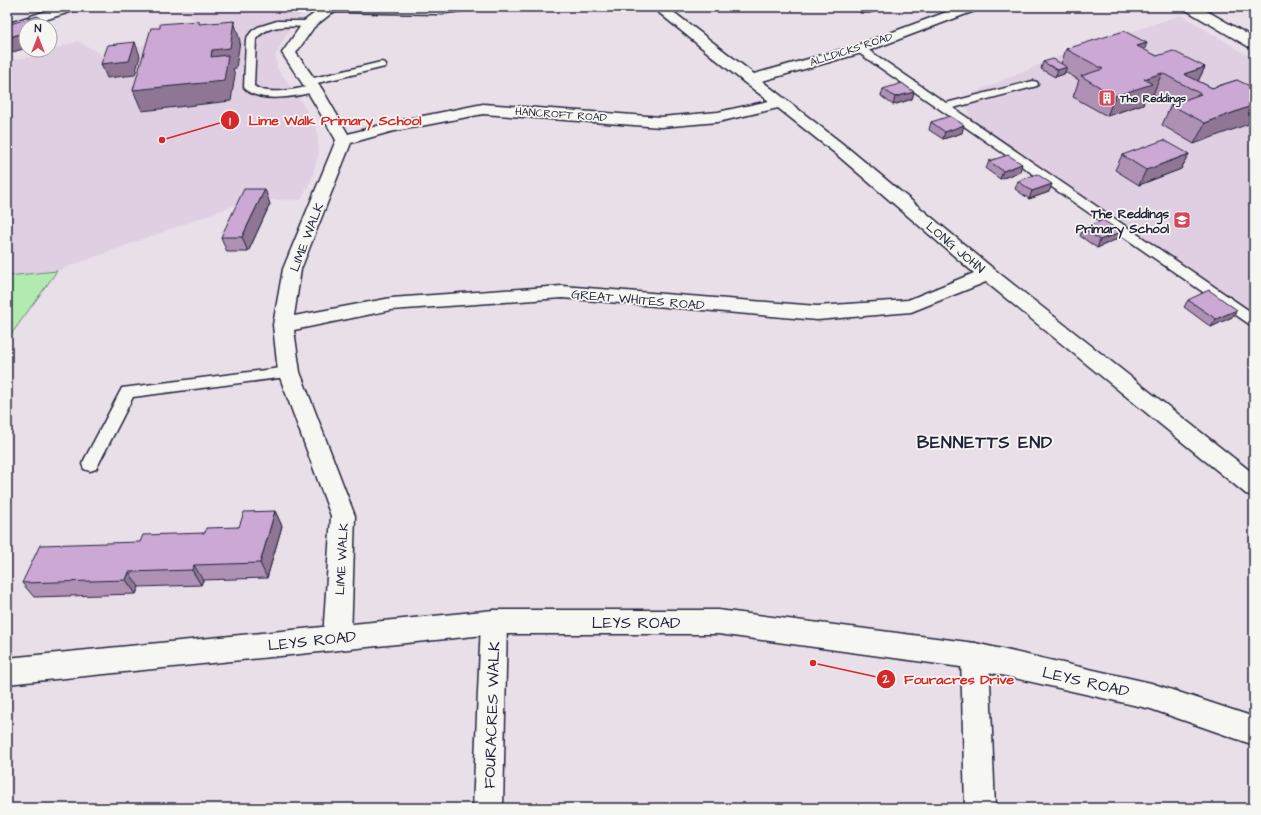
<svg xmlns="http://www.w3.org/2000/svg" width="1261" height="815" font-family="'Architects Daughter',sans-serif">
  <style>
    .built { fill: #e0cfe3 }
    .green { fill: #b2ebb0; stroke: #6a8676 }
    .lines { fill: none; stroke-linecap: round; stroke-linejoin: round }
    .lane-casing { stroke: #22223b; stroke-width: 3 }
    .street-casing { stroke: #22223b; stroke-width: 3 }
    .secondary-casing { stroke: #22223b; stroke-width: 3 }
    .lane { fill: #f6f6f2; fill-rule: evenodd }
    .street { fill: #f6f6f2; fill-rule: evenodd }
    .secondary { fill: #f6f6f2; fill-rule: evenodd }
    .wall { fill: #af91b6; stroke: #22223b }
    .shaded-wall { fill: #8e7694; stroke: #22223b }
    .building { fill: #cba9d4; stroke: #22223b }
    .labels { text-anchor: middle; stroke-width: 3.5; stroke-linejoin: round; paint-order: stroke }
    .far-street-label { font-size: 11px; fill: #22223b; stroke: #f6f6f2 }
    .far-poi-label { font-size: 11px; font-weight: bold; fill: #22223b; stroke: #f6f6f2; text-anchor: start }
    .poi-label { font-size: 13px; font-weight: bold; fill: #22223b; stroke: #f6f6f2; text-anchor: end }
    .street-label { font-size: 13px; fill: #22223b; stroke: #f6f6f2 }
    .near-street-label { font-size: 16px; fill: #22223b; stroke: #f6f6f2 }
    .district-label { font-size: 17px; font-weight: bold; letter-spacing: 1px; fill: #22223b; stroke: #f6f6f2 }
    .leader { fill: none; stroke: #d62828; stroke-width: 1.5 }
    .callout-dot { fill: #d62828; stroke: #f6f6f2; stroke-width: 1.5 }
    .mark-label { font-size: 12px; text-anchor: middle; font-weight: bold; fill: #fff }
    .callout-label { font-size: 14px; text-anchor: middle; font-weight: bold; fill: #d62828; stroke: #f6f6f2; stroke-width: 3.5; stroke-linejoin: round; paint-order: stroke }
  </style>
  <rect width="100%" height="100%" fill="#e9dfe9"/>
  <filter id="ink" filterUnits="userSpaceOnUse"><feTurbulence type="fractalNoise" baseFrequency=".025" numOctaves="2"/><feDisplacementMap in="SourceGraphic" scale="8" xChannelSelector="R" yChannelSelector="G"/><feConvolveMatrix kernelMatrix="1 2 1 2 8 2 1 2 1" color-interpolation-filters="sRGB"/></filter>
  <g filter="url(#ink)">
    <!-- built -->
    <path class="built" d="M176,7h136l-7,6 -10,6 -19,35 1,14 24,33 16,28 2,23 -7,26 -11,22h-52l-192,71 -50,5v-215l22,-4 49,-16 29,17 95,-33z
      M1181,15l73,44v257l-286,-193 1,-14 -15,-8 113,-48z"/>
    <!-- green -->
    <path class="green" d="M57,271l-50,69v-64z"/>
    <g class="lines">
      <!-- lane casing -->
      <g class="lane-casing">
        <path id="lane" d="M277,21h32l5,3 -5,3c-18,0 -40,-4 -53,12l-2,47c16,11 42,2 60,0l4,1 1,2 -1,2c-19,5 -61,14 -74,-4l2,-48 6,-8 6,-4z
          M860,46l4,1 82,56 87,-22 4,1 1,2 -1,2 -84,22 301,206v12l-5,-2 -393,-273 -1,-2z
          M381,62l4,1 1,2 -1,2 -76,18 -5,-3 1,-2z
          M289,367l5,1 3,4 -3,4 -161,21 -37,72 -6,2 -6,-2 -2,-5 40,-76z"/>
      </g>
      <!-- street casing -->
      <g class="street-casing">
        <path id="street" d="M323,7h147l-2,3 -30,4 -105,-2 -19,15 -18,26 26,36 26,45 40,-11 95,-19 178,13 57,-5 51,-11 -24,-18 -93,-76h15l87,67 101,-28 105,-39h19l-2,3 -112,42 -103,29 86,67 147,122 259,204v22l-8,-2 -260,-212 -75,30 -94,8 -255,-22 -171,12 -97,20 6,42 55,144 -4,122 -4,9 -10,3 -10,-3 -4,-9 8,-122 -53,-144 -5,-47 10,-56 53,-129 -30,-51 -24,-36 22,-32zM778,108l58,46 138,119 -66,27 -91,6 -255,-20 -171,12 -97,18 7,-47 50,-126 39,-11 93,-18 178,13 57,-5z
          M861,7h18c-4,5 -12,6 -18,5l-2,-3z
          M494,610l9,4 4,8 -4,186h-30l8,-186 4,-8z
          M975,643l10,4 4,9 6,152h-30l-4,-152 4,-9z"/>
      </g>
      <!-- secondary casing -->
      <g class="secondary-casing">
        <path id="secondary" d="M58,7h20l-2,3 -69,22v-8z
          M1184,7h16l54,31v10l-5,-1 -63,-37z
          M494,610h224l257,33 176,40 103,34v28l-103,-36 -176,-40 -257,-35h-224l-487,50v-26z"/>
      </g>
      <!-- lane -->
      <use href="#lane" class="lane"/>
      <!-- street -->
      <use href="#street" class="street"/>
      <!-- secondary -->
      <use href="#secondary" class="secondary"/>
    </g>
    <!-- wall -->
    <path class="wall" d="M1066,49l78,1 13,6 48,11 -7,14 14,7 25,-8 -43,64 -32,-19 9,-20 1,-1 -19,-10 -7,2 -3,8 -36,12 -34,-19 6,-17 -14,-8 -1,2 -9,3 -14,-8 2,-7 18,2z
      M883,89l31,3 -2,7 -19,6 -12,-9z
      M931,122l31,11 -19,6 -14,-9z
      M1189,154l-8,15 -42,16 -24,-15 7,-15z
      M989,161l31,11 -20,7 -14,-10z
      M1018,181l31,11 -20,7 -14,-10z
      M270,204l-22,48h-21l-6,-15z
      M1083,228l38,4 -4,7 -20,9 -17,-12z
      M1188,300l44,17 -21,10 -27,-20z
      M275,511l7,15 -15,52 -64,2 -2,5 -62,2 -3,7 -102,3 -12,-14 118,-41 65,-9 34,-6z"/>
    <!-- shaded-wall -->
    <path class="shaded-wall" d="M234,21l6,20 -4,27 -3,1 2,6 -4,26 -89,10 -9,-21 78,-33 1,-7z
      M50,29l5,10 -5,2z
      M26,32v16l-19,6v-16z
      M135,42l5,14 -5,19 -28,3 -6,-14z
      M1147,43l-8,20 -2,-17z
      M1067,67l-3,7 -9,3 3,-7z
      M1205,67l-10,20 -11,-13z
      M1162,73l-9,21 -7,2 -3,8 -36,12 8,-20 29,-17z
      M914,92l-2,7 -19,6 2,-8z
      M1254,105v17l-60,22 11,-21z
      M964,125l-2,8 -19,6 2,-7z
      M1189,154l-8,15 -42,16 7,-15z
      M1022,164l-2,8 -20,7 3,-8z
      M1052,184l-3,8 -20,7 3,-8z
      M265,189l5,15 -22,48 -6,-15z
      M1121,232l-4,7 -20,9 3,-8z
      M1237,310l-5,7 -21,10 5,-8z
      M275,511l7,15 -15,52 -7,-15z
      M194,565l9,15 -2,5 -9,-15z
      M129,572l10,15 -3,7 -10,-14z"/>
    <!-- building -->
    <path class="building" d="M37,16l12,9 -23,1v6l-19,6v-13z
      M199,21v3l35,-3 -4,27 -18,2 -1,7 17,-2 -4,26 -91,9 18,-62h9v-4z
      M1124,31l23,12 -10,3 20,10 16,-5 32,16 -21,7 28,14 25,-8 17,8v17l-49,18 -34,-18 30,-11 -39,-21 -18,6 8,5 -37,12 -34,-20 22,-7 -37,-20z
      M135,42l-6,19 -28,3 7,-19z
      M1053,59l14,8 -9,3 -15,-8z
      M902,83l12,9 -19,5 -12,-8z
      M950,116l14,9 -19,7 -14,-10z
      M1164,140l25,14 -43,16 -24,-15z
      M1008,155l14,9 -19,7 -14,-10z
      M1037,174l15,10 -20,7 -14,-10z
      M244,189h21l-23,48h-21z
      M1103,220l18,12 -21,8 -17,-12z
      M1209,290l28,20 -21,9 -28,-19z
      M275,511l-15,52 -66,2 -2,5 -63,2 -3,8 -104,3 18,-38 100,-3 3,-7 62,-2 1,-5 33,-1 5,-15z"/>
  </g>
  <!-- icons -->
  <defs>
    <g id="building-square" transform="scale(0.9)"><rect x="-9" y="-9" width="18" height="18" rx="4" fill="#d1495b" stroke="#f6f6f2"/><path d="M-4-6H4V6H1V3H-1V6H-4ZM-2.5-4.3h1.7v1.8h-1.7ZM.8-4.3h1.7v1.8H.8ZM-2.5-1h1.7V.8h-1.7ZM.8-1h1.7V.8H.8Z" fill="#fff"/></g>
    <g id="school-square" transform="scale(0.9)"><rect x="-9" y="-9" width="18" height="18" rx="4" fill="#d1495b" stroke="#f6f6f2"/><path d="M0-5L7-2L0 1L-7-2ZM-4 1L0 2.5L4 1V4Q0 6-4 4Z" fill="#fff"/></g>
  </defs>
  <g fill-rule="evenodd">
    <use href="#building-square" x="1107" y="98"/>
    <use href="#school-square" x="1182" y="220"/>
  </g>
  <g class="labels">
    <!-- far-street labels -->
    <g class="far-street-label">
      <text transform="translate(851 49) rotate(-18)" y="4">ALLDICKS ROAD</text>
      <text transform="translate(561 114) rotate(4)" y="4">HANCROFT ROAD</text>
    </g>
    <!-- far-poi labels -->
    <g class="far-poi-label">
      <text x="1120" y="102">The Reddings</text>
    </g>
    <!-- poi labels -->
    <g class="poi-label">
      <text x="1169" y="218">The Reddings<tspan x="1169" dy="15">Primary School</tspan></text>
    </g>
    <!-- street labels -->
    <g class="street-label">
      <text transform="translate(306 237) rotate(-69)" y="5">LIME WALK</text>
      <text transform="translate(956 247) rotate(40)" y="5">LONG JOHN</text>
      <text transform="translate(638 299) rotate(5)" y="5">GREAT WHITES ROAD</text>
      <text transform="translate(341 559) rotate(-87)" y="5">LIME WALK</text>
    </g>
    <!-- near-street labels -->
    <g class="near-street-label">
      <text x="636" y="628">LEYS ROAD</text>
      <text transform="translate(312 640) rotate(-6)" y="6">LEYS ROAD</text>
      <text transform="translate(1086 681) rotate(13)" y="6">LEYS ROAD</text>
      <text transform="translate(491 715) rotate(-88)" y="6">FOURACRES WALK</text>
    </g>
    <!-- district labels -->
    <g class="district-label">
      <text x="985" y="448">BENNETTS END</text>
    </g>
  </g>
  <!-- callouts -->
  <path class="leader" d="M162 140L230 120M813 663L886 679"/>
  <g class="callout-dot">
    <circle cx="162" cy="140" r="4"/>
    <circle cx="813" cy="663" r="4"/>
    <circle cx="230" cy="120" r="10"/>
    <circle cx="886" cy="679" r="10"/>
  </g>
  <g class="mark-label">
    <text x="230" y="125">1</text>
    <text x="886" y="683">2</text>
  </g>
  <g class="callout-label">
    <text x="335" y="125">Lime Walk Primary School</text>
    <text x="959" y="684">Fouracres Drive</text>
  </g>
  <!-- margin -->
  <rect width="1261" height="815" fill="none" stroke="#f6f6f2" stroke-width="24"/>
  <rect x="12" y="12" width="1237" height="791" fill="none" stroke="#22223b" stroke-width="1.5" filter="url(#ink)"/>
  <!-- north arrow -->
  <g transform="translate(38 38)"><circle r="19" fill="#f6f6f2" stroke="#a1a1a9"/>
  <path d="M0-3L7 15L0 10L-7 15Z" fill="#d1495b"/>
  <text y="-6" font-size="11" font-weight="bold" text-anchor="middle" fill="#22223b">N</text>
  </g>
</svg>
